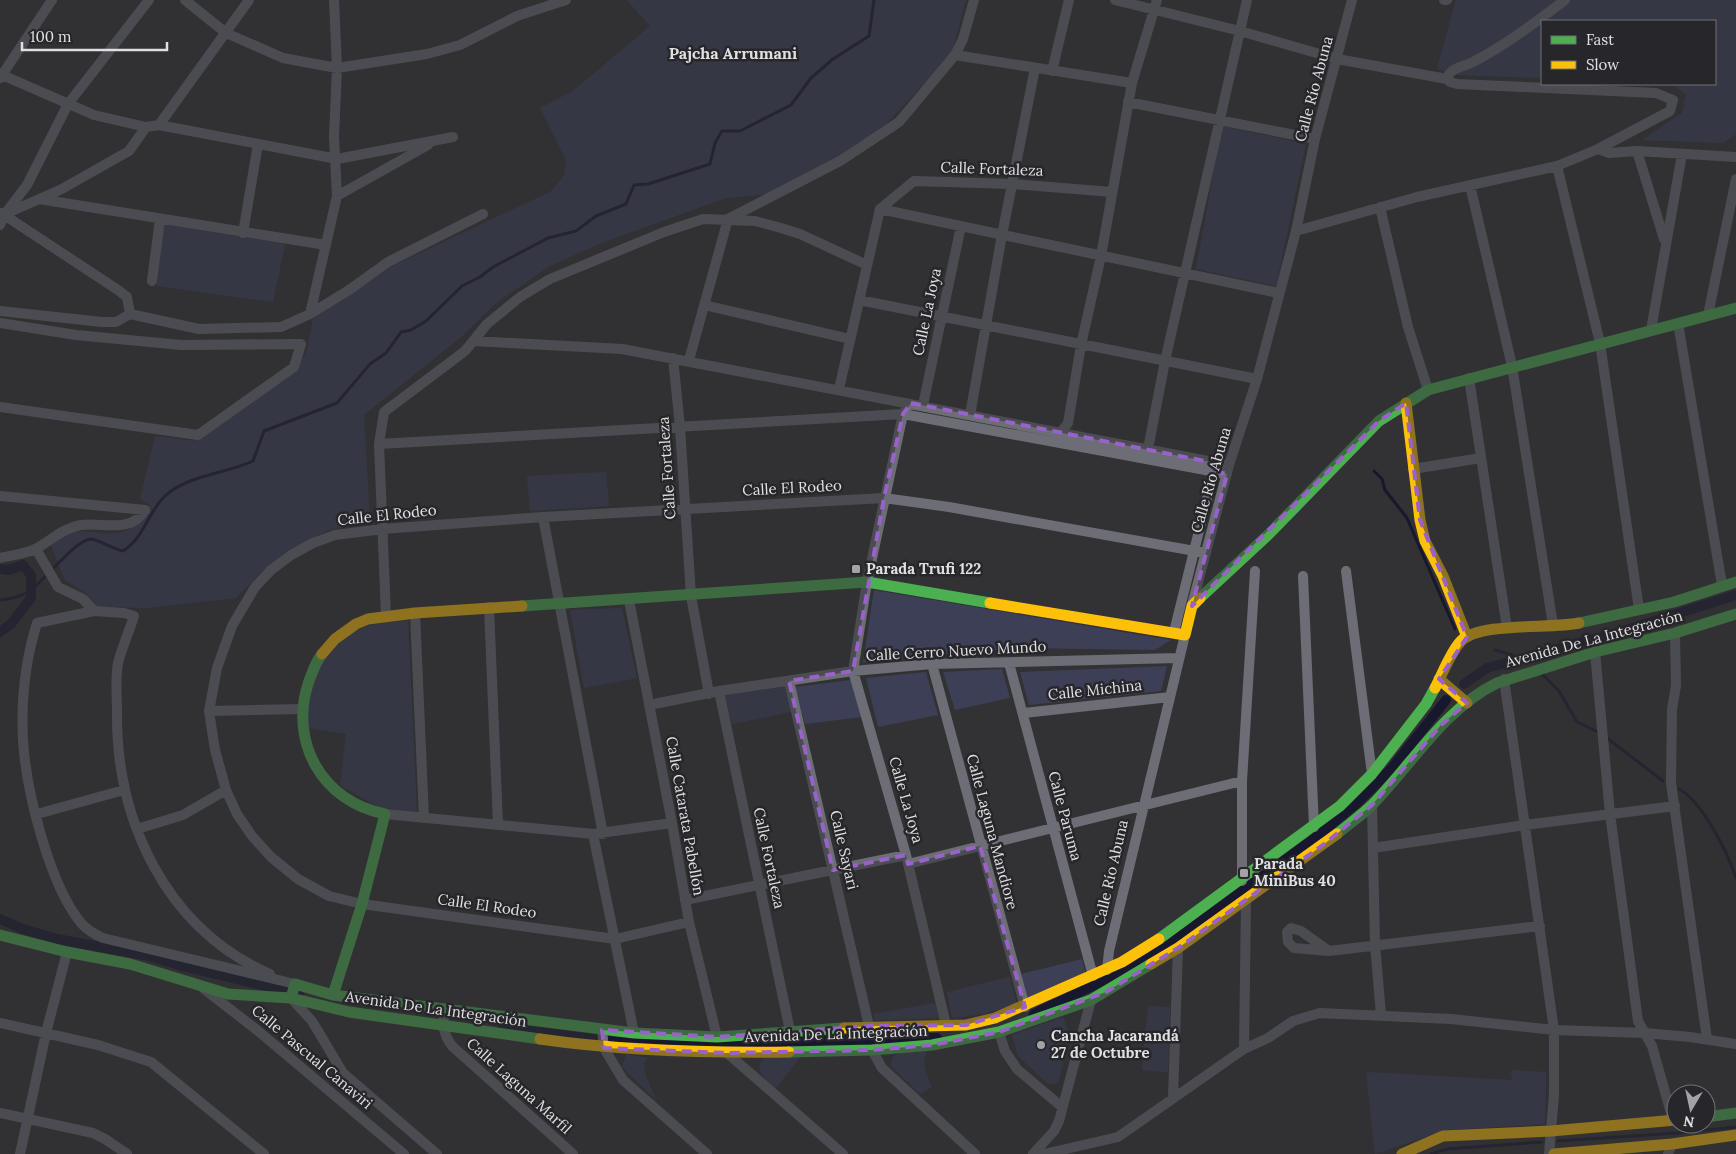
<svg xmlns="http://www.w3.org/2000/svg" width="1736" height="1154" font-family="Lora,serif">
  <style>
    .green { fill: #3d3f57 }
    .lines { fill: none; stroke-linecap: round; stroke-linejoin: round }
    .stream { stroke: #17172d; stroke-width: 3 }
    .canal { stroke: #17172d; stroke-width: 10 }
    .street { stroke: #6c6d75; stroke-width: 10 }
    .fast { stroke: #4caf50; stroke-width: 11 }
    .slow { stroke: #ffc107; stroke-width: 11 }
    .marked { fill: none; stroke: #9962ca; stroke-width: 4; stroke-dasharray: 10 6; stroke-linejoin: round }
    .poi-dot { fill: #a3a3a6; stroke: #27272b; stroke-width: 2 }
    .labels { text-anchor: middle; stroke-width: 5; stroke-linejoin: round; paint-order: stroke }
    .street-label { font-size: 15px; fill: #e0e0e3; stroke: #27272b }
    .poi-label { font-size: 15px; font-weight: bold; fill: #e0e0e3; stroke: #27272b; text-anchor: start }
    .neighbourhood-label { font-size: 16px; font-weight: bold; fill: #e0e0e3; stroke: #27272b }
  </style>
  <rect width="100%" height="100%" fill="#323234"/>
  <!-- green -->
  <path class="green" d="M627,0h339l-15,55 -64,68 -55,37 -64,34 -42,4 -125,45 -53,24 -52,36 -35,34 -97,78 6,107 -42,8 -43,22 -26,22 -23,24 -89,10 -53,-2 -8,-13 -21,-13 -14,-35c6,-4 13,-11 19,-12 24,-6 47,10 67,-10 6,-5 10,-10 13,-18l-10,-6 15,-63 40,5 100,-74 11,-13 7,-35 81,-54 156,-73 14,-16 2,-16 -26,-52 33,-17 77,-65z
    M1456,0h280v134l-13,9 -81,-3 40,-27 4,-18 -13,-11h42v-63h-173v57l-84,-3 -21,-6z
    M1222,126l84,18 -30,142 -80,-17z
    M163,223l122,21 -12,58 -116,-16z
    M606,472l3,34 -79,5 -3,-35z
    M874,590l297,50 -16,10 -135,-2 -157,14z
    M622,608l15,70 -53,10 -14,-78z
    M408,620l9,193 -39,-6 -38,-22 6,-51 -38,-6c-6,-37 15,-79 48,-97 16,-9 35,-9 52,-11z
    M1167,666l-6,25 -132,14 -9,-33z
    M1002,669l8,29 -55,12 -12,-38z
    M926,672l12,43 -60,12 -12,-49z
    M851,680l11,37 -57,7 -10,-37z
    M785,687l6,25 -59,12 -7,-30z
    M1082,959l4,16 -58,24 -7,-25z
    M1010,977l7,27 -34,10 -31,4 -5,-26z
    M935,1003l5,15 -65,2 -2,-6z
    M1148,1006l22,1 -2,65 -26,-2z
    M1063,1017l7,18 -12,48 -10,1 -30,-28 -6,-21z
    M928,1050c-8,13 -1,24 4,37l-12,7 -29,-28 1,-8 7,-5z
    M626,1054l22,4 -4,5 2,13 10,24 -34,-33z
    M801,1056l-26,33c-10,-10 -23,-20 -10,-32z
    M1511,1070l35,2 -1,52 -99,6 -71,24 -9,-82 146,8z"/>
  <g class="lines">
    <!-- stream -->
    <path class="stream" d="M1374,471l8,8 3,11 22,28 48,111
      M0,600c9,-1 18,-2 26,-7 17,-9 48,-53 65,-54 6,0 22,10 32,12 21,-13 24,-37 41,-54 22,-22 62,-23 89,-36l11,-30 73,-28 33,-39 16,-11 15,-21 10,-2 15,-9 36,-35 18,-9 13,-10 55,-29 28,-7 20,-15 30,-12 8,-19 14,-1 62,-20 5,-21 7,-12h18l51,-26 20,-27 22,-19 36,-23 5,-36
      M1495,650l17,5
      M1541,673l18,18 18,31 23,11
      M1607,738l56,43
      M1679,789c23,12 49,64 57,89
      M1558,1141l119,-8 59,-6
      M1431,1154l16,-5 95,-7"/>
    <!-- canal -->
    <path class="canal" d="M0,569l9,1 14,-5 8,10v23l-20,26 -11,8
      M1464,684l23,-16 136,-37 113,-36
      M0,919l23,10 34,10 92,17 33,10 117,28
      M1034,1014l116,-56 160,-116 47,-39 35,-35 54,-68
      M503,1027l112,15 127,4 34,-4 161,-4"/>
    <!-- street -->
    <path class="street" d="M185,0l41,33 57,25 54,10 90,-14 33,-9 57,-29 49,-16
      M1115,0l125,31 97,28 110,20
      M1444,0h3
      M955,55l177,28
      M1052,71l17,-71
      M0,74l94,41 52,12 -17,24 -69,39 -55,24
      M0,78l52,-78
      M1128,102l187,37
      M159,125l90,-125
      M146,127l13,-2 178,34 116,-22
      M1598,149l11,4 28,-2 99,6
      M1637,151l27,88
      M1557,166l43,177 39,266
      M1470,185l42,181 41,259
      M337,196l91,-51
      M39,199l287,46
      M1380,207l28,120 20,63
      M880,209l399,84
      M880,209l34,-28 98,3 100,8
      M0,225l5,-11 22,-29 41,-81 81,-104
      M1296,231l121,-34 140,-31 41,-17 72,-38 3,-11 -17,-7 -199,-9 -7,-2 -3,-3c2,-12 20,-13 28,-18 32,-17 61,-39 90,-61
      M243,233l15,-89
      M152,281l8,-62
      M859,300l398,79
      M704,305l146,34
      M0,311l102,11h14l14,-8 -3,-17 -9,-7 -117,-77
      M130,314l69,15 82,-2 29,-13 39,-24 39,-28 95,-48
      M310,314l27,-118 -3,-59 3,-69 -3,-68
      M1708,315l28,-136
      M0,323l76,12 105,10 120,-1 -7,23 -96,68 -198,-28
      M1678,323l44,262
      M1651,330l31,-176
      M473,341l149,8 607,116
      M673,358l7,69 11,169 18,98
      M689,360l39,-141 112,-58 59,-39 56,-67 8,-16 11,-39
      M1469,378l38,250
      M839,389l41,-180
      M923,405l38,-179
      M906,409l-3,5 -36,168 -14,89 53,184 40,170
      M970,415l32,-180 33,-167
      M1058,436l10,-13 13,-78 20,-89 31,-173 25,-83
      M379,444l524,-30 324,60
      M1148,449l17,-88 82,-361
      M1413,469l68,-11
      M0,496l145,14c-14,24 -41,12 -64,15 -18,3 -28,14 -44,23 -10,6 -25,7 -37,10
      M543,517l60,317
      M36,549l22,38 25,12 11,12 30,2 10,3c-5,16 -12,31 -16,47 -3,15 -1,34 -1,49 -1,109 49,217 153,262
      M1346,571l26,203
      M1303,576l11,251
      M629,600l43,223 17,99 28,115
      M1192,605l37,-140 28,-86 39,-148 19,-92 37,-139
      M489,607l9,218
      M94,611l-57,12c-12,38 -16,77 -14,117 3,50 26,144 58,183 6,7 13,11 22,15l192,46
      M415,613l9,205
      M386,616l-7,-172 5,-32 81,-61 22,-27 33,-27 30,-18 114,-47 39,-13 52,2 26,7 19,6 67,31
      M1174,632l41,-166
      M1675,633l1,52 -4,25 -1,73 36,256
      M1595,652l15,162 28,207 14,25 21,74
      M1009,663l84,313
      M932,664l93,343
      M1504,679l50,351v65l-5,59
      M789,681l80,345
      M719,691l71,340
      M649,705l70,-14 134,-20 79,-7 246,-6
      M209,711l92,-2
      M1024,713l146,-16
      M1372,805l3,139 6,71
      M37,814l87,-24
      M385,814l208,20 79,-11
      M137,829l46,-14 43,-25
      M593,834l41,199
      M1373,848l152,-23 150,-19
      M908,864l334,-83
      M1242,881v-100l13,-210
      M685,900l221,-45
      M689,922l-74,17 -253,-35 -33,-8 -31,-17 -27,-22 -19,-21 -15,-22 -11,-24 -11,-40 -6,-39 8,-43 15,-42 23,-39 16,-17 20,-15 22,-12 22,-8 48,-6 160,-12 341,-19 65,9 257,46
      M1329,951l-28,-20 -10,-3 -4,4 1,10 6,6 35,3 211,-25
      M1107,970l2,-19 76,-316
      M204,989l53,41 147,124
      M291,998l21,23 31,52 94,81
      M444,1011c-1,14 -1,23 8,35l121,108
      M0,1023l98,22 53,17 113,92
      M602,1030l2,18 19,32 84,74
      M999,1032l6,19 12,18 45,38
      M1244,1049l2,-148
      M872,1050l10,18 93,86
      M727,1053l116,101
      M1173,1098l5,-150
      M0,1113l93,20 12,6 22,15
      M20,1154l26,-121 21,-81
      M1033,1154l21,-23 5,-10 32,-121
      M1044,1154l74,-17 126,-88 24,-11 25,-17 27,-8 131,6 103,11 91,3 45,4 46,7
      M1668,1154l4,-10"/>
    <!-- fast -->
    <path class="fast" d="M1200,598l70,-65 109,-112 49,-31 308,-82
      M522,606l345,-24 123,21
      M1579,623l95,-21 62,-20
      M322,654c-7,9 -9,17 -13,27 -21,60 13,121 76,133l-23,90 -29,91
      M1337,834c12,-10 25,-19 36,-30 40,-41 71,-95 124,-121l98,-31 80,-19 61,-19
      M0,935l67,17 63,12 98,30 63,4 58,14 191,27
      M1159,939l181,-133 32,-32 54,-70 9,-16
      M291,998l4,-14 38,11 301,38 83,4 127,-9
      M789,1052l83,-2 60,-5 67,-13 92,-32 60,-36
      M1706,1117l30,-4"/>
    <!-- slow -->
    <path class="slow" d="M1406,403l14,117 5,21 18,35 24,61
      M990,603l195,32 7,-29 8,-8
      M322,654l13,-15 21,-15 12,-5 47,-6 107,-7
      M1439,679l28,24
      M1435,688c7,-13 16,-37 26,-47 19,-19 90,-12 118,-18
      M1151,964l27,-16 159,-114
      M844,1028l122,-3 29,-7 127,-56 37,-23
      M540,1039c82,12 165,14 249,13
      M1402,1154l41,-18 108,-5 125,-11
      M1554,1154l118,-10 64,-9"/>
  </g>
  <!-- marked area -->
  <path d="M0 0H1736V1154H0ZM911,403l304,60 -2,8 14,3 -35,132 187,-185 27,-18 14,117 47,117 -28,42 28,24 -26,22 -69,80 -49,40 -145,103 -72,44 -107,40 -67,13 -60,5 -145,3 -123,-5 -2,-18 115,7 152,-11 97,-1 59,-18 -45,-161 -72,18 -2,-9 -73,15 -44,-189 64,-10 31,-173 19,-84z" fill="#323234" fill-opacity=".55" fill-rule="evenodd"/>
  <path class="marked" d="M911,403l304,60 -2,8 14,3 -35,132 187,-185 27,-18 14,117 47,117 -28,42 28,24 -26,22 -69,80 -49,40 -145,103 -72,44 -107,40 -67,13 -60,5 -145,3 -123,-5 -2,-18 115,7 152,-11 97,-1 59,-18 -45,-161 -72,18 -2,-9 -73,15 -44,-189 64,-10 31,-173 19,-84z"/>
  <!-- markers -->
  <g class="poi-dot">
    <rect x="851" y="564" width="10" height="10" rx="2.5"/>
    <rect x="1239" y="868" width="10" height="10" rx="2.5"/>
    <circle cx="1041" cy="1045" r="5"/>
  </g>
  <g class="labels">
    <!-- street labels -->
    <g class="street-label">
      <text transform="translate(1314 89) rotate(-75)" y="5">Calle Río Abuna</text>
      <text transform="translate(992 169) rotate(2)" y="5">Calle Fortaleza</text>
      <text transform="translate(927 312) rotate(-78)" y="5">Calle La Joya</text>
      <text transform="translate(667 468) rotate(-94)" y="5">Calle Fortaleza</text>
      <text transform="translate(1211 480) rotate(-74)" y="5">Calle Río Abuna</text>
      <text transform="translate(792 488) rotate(-3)" y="5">Calle El Rodeo</text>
      <text transform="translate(387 515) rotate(-6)" y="5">Calle El Rodeo</text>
      <text transform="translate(1594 639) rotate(-15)" y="5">Avenida De La Integración</text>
      <text transform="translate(956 651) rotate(-3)" y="5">Calle Cerro Nuevo Mundo</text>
      <text transform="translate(1095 690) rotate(-6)" y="5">Calle Michina</text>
      <text transform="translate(906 800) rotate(74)" y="5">Calle La Joya</text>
      <text transform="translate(685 816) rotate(80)" y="5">Calle Catarata Pabellón</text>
      <text transform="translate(1065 816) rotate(75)" y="5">Calle Paruma</text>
      <text transform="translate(992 832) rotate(75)" y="5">Calle Laguna Mandiore</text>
      <text transform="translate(844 850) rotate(77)" y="5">Calle Sayari</text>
      <text transform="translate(769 858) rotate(78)" y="5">Calle Fortaleza</text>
      <text transform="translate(1111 873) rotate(-77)" y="5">Calle Río Abuna</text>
      <text transform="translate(487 906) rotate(8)" y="5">Calle El Rodeo</text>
      <text transform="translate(436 1009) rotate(8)" y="5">Avenida De La Integración</text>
      <text transform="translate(836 1034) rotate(-2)" y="5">Avenida De La Integración</text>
      <text transform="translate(312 1057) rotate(40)" y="5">Calle Pascual Canaviri</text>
      <text transform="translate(519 1086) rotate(42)" y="5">Calle Laguna Marfil</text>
    </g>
    <!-- poi labels -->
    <g class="poi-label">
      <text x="866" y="574">Parada Trufi 122</text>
      <text x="1254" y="869">Parada<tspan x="1254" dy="17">MiniBus 40</tspan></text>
      <text x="1051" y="1041">Cancha Jacarandá<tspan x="1051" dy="17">27 de Octubre</tspan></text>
    </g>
    <!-- neighbourhood labels -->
    <g class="neighbourhood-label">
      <text x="733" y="59">Pajcha Arrumani</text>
    </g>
  </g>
  <!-- legend -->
  <rect x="1541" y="20" width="175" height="65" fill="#27272b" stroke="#717175"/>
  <rect x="1551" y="36" width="25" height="8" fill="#4caf50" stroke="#717175"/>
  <text x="1586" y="45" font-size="15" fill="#e0e0e3">Fast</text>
  <rect x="1551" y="61" width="25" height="8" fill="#ffc107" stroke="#717175"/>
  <text x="1586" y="70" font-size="15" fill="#e0e0e3">Slow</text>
  <!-- north arrow -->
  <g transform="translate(1691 1109) rotate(189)"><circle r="24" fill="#27272b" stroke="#717175"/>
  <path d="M0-4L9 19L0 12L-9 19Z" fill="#a3a3a6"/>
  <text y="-8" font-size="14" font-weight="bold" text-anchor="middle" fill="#e0e0e3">N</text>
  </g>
  <!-- scale -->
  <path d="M22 42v8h145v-8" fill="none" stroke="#e0e0e3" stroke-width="2.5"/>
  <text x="30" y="42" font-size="15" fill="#e0e0e3" stroke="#27272b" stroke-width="4" paint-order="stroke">100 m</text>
</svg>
